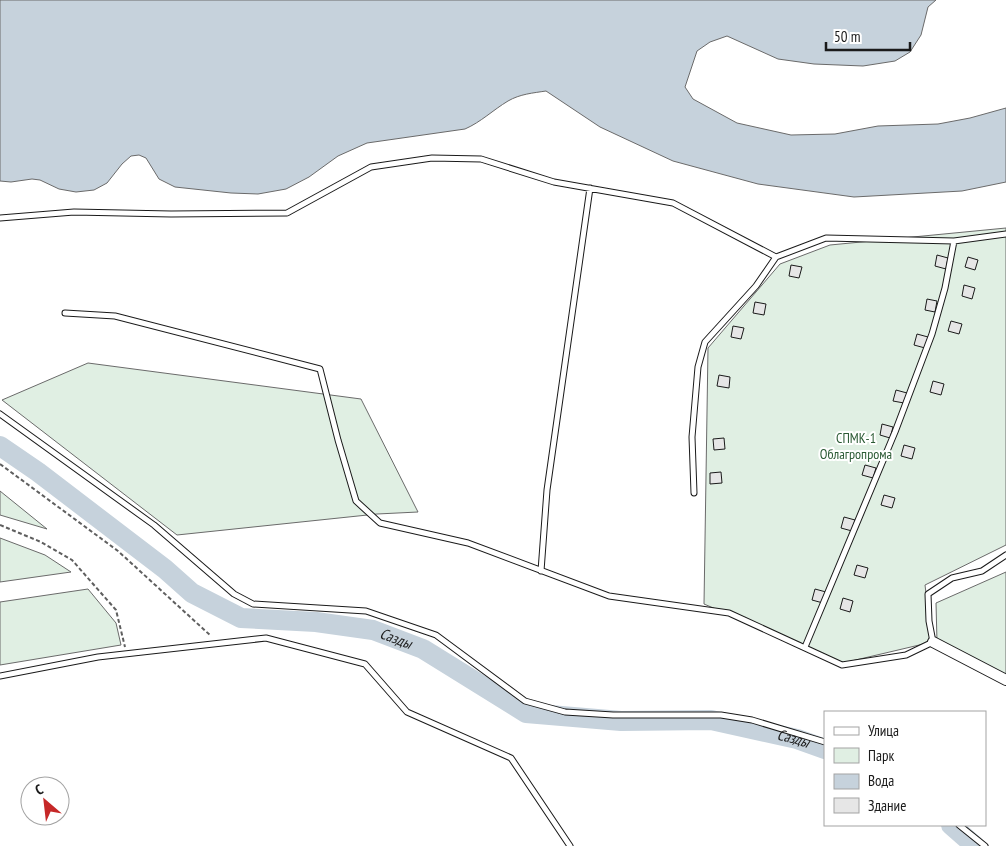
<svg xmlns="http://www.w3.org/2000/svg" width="1006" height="846" font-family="'PT Sans Narrow',sans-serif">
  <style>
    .green { fill: #e0efe3; stroke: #6a6a6a }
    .water { fill: #c6d2dc; stroke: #6a6a6a }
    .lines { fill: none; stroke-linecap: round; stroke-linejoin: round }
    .river { stroke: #c6d2dc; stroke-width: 20 }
    .building { fill: #e6e6e6; stroke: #1a1a1a }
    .lane-casing { stroke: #1a1a1a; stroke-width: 7 }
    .street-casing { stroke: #1a1a1a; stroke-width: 12 }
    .path { stroke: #5f5f5f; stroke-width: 2; stroke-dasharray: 4 2.5; stroke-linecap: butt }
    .lane { stroke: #fff; stroke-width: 5 }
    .street { stroke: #fff; stroke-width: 10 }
    .labels { text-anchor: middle; stroke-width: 4; stroke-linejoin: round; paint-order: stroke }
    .park-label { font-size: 14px; fill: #2b5a34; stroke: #fff }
    .water-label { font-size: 15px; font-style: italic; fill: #1a1a1a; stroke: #fff }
  </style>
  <rect width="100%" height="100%" fill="#fff"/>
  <!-- green -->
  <path class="green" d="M1006,228v317l-81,40 7,57 -89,21 -139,-59 4,-256 72,-84 50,-19z
    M88,363l273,36 57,113 -41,2 -200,21 -175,-135z
    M0,491l47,38 -47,-14z
    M0,538l45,17 26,17 -71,10z
    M1006,572v105l-69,-35 -1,-39z
    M88,589l28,34 5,22 -121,20v-63z"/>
  <!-- water -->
  <path class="water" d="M0,0h936l-8,7 -7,28 -11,17 -15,9 -32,5 -49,-2 -36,-5 -51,-23 -17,6 -13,9 -12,36 8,12 44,24 54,12 44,-1 43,-8 60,-2 32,-6 36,-10v74l-44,9 -108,6 -96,-13 -85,-23 -73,-34 -54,-36c-13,2 -26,3 -38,10 -15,9 -27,21 -43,28l-98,14 -29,13 -29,21 -23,12 -28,5 -27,-1 -56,-6 -16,-8 -13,-21 -7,-3 -8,1 -9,8 -15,19 -13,7 -18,2 -17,-3 -19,-9 -8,-1 -21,3 -11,-1z"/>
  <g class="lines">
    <!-- river -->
    <g class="river">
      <path id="s1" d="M0,446l38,26 127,97 27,24 49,25 75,4 57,8 50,19 103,64 95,8 90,-1 86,19 28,10"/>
      <path d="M951,825l24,21"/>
    </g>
  </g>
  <!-- building -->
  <path class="building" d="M937,255l11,3 -2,11 -11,-3z
    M968,257l10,3 -3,10 -10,-3z
    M791,265l11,2 -3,11 -10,-2z
    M964,285l11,3 -3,11 -10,-3z
    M927,299l10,2 -2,11 -10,-2z
    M755,302l11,2 -2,11 -11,-2z
    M951,321l11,3 -3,10 -11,-3z
    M733,326l11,2 -3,11 -10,-2z
    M917,334l11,3 -3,11 -11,-3z
    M719,375l11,2 -1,11 -12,-2z
    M933,381l11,3 -3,11 -11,-3z
    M896,390l11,3 -3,10 -11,-2z
    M882,424l11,3 -3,11 -10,-3z
    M724,438l1,11 -11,1 -1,-11z
    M904,445l11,3 -3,11 -11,-3z
    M865,465l11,3 -3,10 -11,-3z
    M721,472l1,11 -12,1v-11z
    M884,495l11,3 -3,10 -11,-3z
    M844,517l11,3 -3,11 -11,-3z
    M857,565l11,3 -3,10 -11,-3z
    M815,589l11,3 -3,11 -11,-3z
    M843,598l10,3 -3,11 -10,-3z"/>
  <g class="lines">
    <!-- lane casing -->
    <g class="lane-casing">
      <path id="lane" d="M0,218l74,-6 97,2 116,-1 84,-46 61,-9 49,1 73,23 119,21 103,54 50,-19 128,3 52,-7
        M65,313l50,3 205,53 18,71 18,61 24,22 88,20 141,53 120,17 113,52 64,-10 27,-13 -4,-21 -1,-27 24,-16 30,-7 24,-16
        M0,414l154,111 80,69 19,10 113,7 70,24 89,66 40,11 48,3h108l31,5 73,22
        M694,493l-2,-56 6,-70 7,-25 51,-56 20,-29
        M541,571l6,-81 43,-302
        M805,647l90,-215 37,-98 13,-46 9,-47
        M0,676l98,-19 168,-19 99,26 42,48 104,46 59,88
        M959,825l26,21"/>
    </g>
    <!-- street casing -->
    <g class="street-casing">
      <path id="street" d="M933,642l73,38"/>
    </g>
    <!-- path -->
    <path class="path" d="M0,464l118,87 93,85
      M0,525l41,17 31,18 44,50 9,37"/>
    <!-- lane -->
    <use href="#lane" class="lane"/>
    <!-- street -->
    <use href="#street" class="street"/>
  </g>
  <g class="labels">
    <!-- park labels -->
    <g class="park-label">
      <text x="856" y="443">СПМК-1<tspan x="856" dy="16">Облагропрома</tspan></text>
    </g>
    <!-- water labels -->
    <g class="water-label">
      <text dy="5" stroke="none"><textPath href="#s1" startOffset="454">Сазды</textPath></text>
      <text dy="5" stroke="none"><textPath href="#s1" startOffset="874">Сазды</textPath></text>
    </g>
  </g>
  <!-- legend -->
  <rect x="824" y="711" width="162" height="115" fill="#ffffff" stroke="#a3a3a3"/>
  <rect x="834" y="727" width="25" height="8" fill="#ffffff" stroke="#a3a3a3"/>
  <text x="868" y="736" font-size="15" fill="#1a1a1a">Улица</text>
  <rect x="834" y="748" width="25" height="15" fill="#e0efe3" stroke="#a3a3a3"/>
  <text x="868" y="761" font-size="15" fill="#1a1a1a">Парк</text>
  <rect x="834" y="774" width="25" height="15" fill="#c6d2dc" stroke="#a3a3a3"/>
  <text x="868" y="786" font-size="15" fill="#1a1a1a">Вода</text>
  <rect x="834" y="798" width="25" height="15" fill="#e6e6e6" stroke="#a3a3a3"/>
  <text x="868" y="811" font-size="15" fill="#1a1a1a">Здание</text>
  <!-- north arrow -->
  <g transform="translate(45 801) rotate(332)"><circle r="24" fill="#ffffff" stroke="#a3a3a3"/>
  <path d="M0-4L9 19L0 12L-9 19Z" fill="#c62828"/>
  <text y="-8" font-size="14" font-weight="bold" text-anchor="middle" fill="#1a1a1a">С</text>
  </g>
  <!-- scale -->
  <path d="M826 42v8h84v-8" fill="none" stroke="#1a1a1a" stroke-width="2.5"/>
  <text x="834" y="42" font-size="15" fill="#1a1a1a" stroke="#ffffff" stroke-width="4" paint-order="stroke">50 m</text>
</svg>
